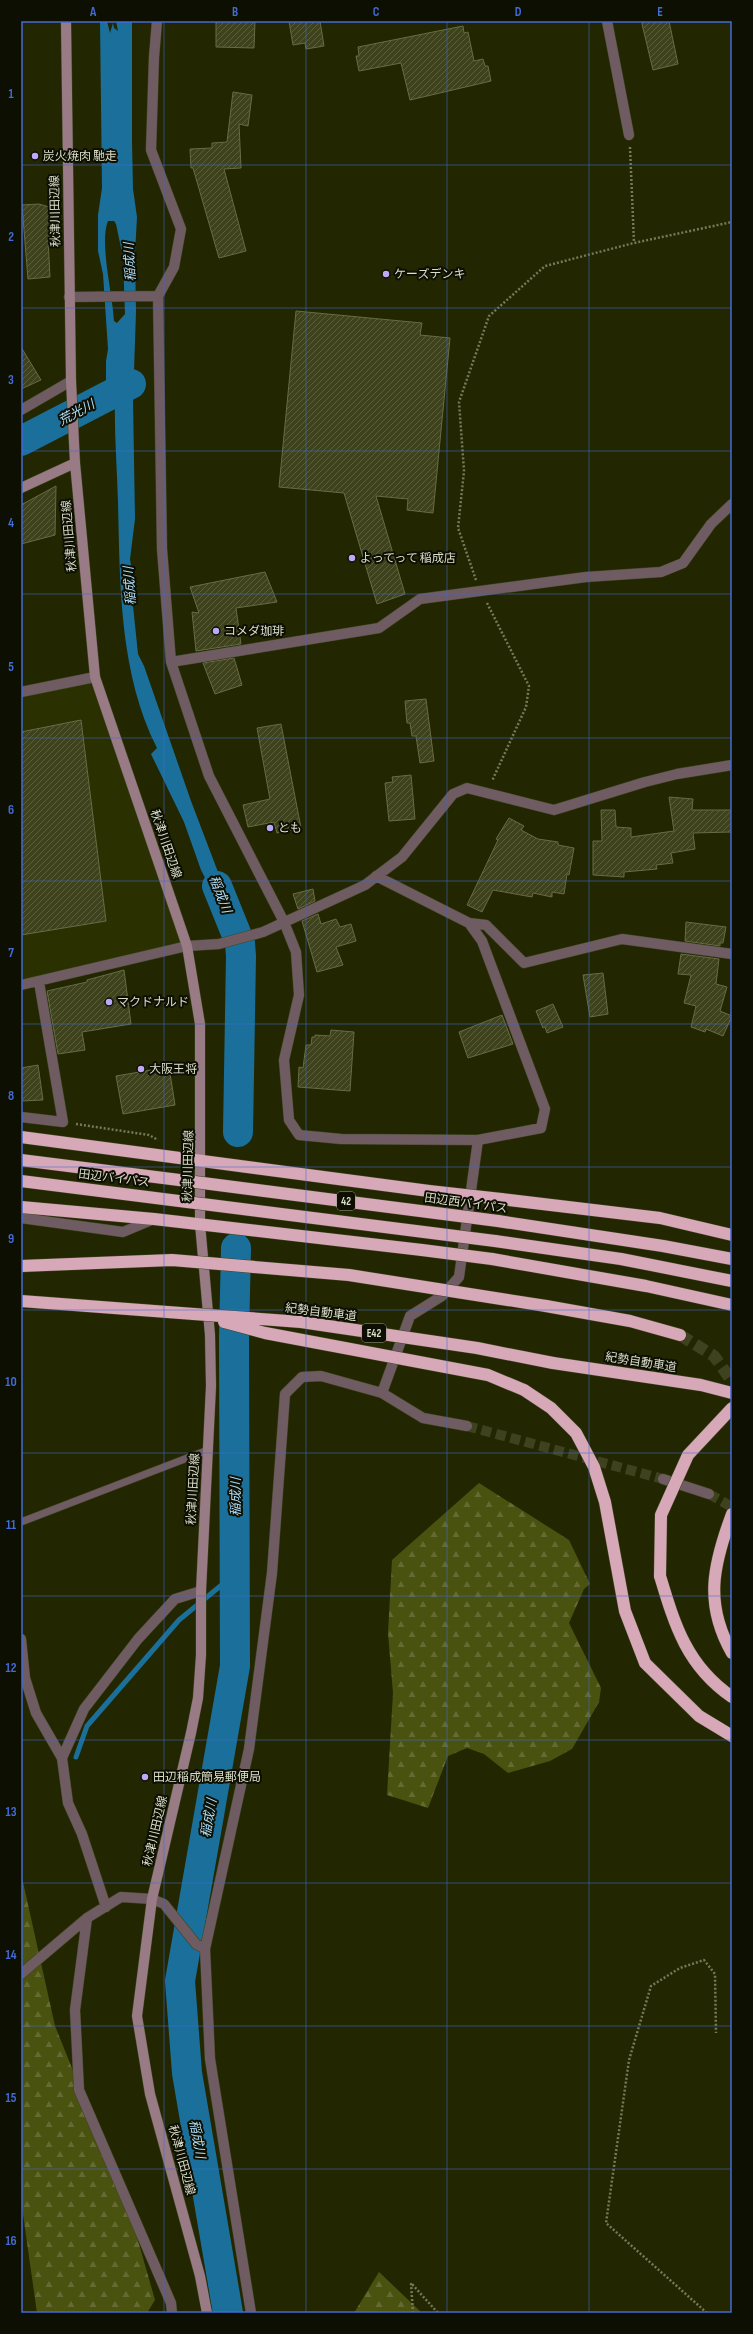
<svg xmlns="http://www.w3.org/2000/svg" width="753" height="2334" font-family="'Sofia Sans Condensed','Noto Sans JP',sans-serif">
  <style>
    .built { fill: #2b3000 }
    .forest { fill: url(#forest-firs) }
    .water { fill: #1a709a; fill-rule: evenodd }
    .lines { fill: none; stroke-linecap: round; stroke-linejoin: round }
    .stream { stroke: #1a709a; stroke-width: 5 }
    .river { stroke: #1a709a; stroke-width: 30 }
    .building { fill: url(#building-hatch); stroke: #666c45 }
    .street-tunnel { stroke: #3e421f; stroke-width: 10; stroke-dasharray: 10 5; stroke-linecap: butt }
    .highway-tunnel { stroke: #3e421f; stroke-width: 12; stroke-dasharray: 12 6; stroke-linecap: butt }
    .lane-casing { stroke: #404421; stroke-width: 8 }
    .street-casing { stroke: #404421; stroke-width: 11 }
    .secondary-casing { stroke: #404421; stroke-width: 11 }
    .highway-casing { stroke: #404421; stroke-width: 13 }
    .path { stroke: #767a5b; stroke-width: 2.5; stroke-dasharray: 2 2; stroke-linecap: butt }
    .lane { stroke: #6e5c62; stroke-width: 7 }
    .street { stroke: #6e5c62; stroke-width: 10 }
    .secondary { stroke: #987b85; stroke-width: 10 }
    .highway { stroke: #d6a8b8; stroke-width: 12 }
    .highway-bridge-casing { stroke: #404421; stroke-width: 13; stroke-linecap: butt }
    .highway-bridge { stroke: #d6a8b8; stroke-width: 12 }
    .grid { fill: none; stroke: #436bd5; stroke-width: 1; stroke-opacity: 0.55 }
    .poi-dot { fill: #bda9f5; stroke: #0d0f02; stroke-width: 1.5 }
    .labels { text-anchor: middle; stroke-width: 4; stroke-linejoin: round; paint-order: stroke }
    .shield { fill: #0d0f02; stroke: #9ca08d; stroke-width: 1 }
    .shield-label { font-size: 11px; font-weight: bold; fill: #dadec9 }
    .poi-label { font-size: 12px; fill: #dadec9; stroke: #0d0f02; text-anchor: start }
    .street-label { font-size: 12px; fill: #dadec9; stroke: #0d0f02 }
    .water-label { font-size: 13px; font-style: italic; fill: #aedcf9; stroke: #0d0f02 }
    .neatline { fill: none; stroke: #436bd5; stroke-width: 1.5 }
    .grid-label { font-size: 13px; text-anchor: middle; font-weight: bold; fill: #436bd5 }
  </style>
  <defs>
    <pattern id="forest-firs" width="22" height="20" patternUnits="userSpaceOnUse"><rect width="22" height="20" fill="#4a5210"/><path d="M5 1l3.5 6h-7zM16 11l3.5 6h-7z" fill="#646a31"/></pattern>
    <pattern id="building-hatch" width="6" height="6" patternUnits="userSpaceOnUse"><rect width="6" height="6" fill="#3e431e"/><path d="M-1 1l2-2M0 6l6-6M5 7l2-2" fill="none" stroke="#595e3d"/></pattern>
  </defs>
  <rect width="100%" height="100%" fill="#232701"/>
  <!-- built -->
  <path class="built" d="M95,677l92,269 -166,39v-293z"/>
  <!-- forest -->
  <path class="forest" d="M479,1483l90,57 21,44 -6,5 -15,34 32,65 -2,14 -27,47 -22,12 -42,12 -24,-19 -17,-6 -19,8 -20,52 -41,-13 6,-102 -5,-60 4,-73z
    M21,1873l34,153 74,183 26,91 -8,13h-110l-16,-113z
    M379,2272l43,41h-68z"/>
  <!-- water -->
  <path class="water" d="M100,21h7l3,12 3,-10 1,5 4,3 -2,-10h16v121l1,47 4,28 -2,36 1,59 -3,88 2,119 -5,40 5,33 -3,4 6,58 6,12 47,135 46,121 -7,3 -29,-55 -17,-48 -33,-68 6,-6c-38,-75 -37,-164 -39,-246 -1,-35 -4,-71 -3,-106l-2,-6 -5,1 -9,22 -3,-1 -1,-16 11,-14v-21l2,-12 -5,-75 -5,-23v-36l4,-27zM108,221h6l2,3 7,33 2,57 -8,9 -3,-2c-1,-25 -15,-79 -6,-100z"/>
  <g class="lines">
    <!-- stream -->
    <path class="stream" d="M76,1757l11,-31 92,-106 56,-46"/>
    <!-- river -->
    <path class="river" d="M21,441l110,-57
      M217,886l23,57 1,13 -3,176
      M228,2313l-41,-240 -7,-92 55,-315 -1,-329 2,-89"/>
  </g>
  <!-- building -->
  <path class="building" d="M216,21h39l-1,27 -38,-1z
    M289,21h31l4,25 -18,3 -1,-6 -12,2z
    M643,21h26l9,43 -25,6 -11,-46z
    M463,26l1,7 4,-1 6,29 9,-2 2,7h3l3,15 -81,19 -9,-37 -42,8 -3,-15h3l-1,-9z
    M233,92l19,3 -4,31 -9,-2 2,44 -17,1 22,82 -27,7 -26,-90h-2l-1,-19 22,-1v-5l15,-1z
    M39,204l10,3 1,32h-2l2,38 -22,2 -6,-74z
    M296,311l126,12 -2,12 30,3 -17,175 -26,-3 1,-11 -32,-3 29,98 -28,10 -33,-111 -65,-6z
    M21,347l20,33 -20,9z
    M56,486l-1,49 -34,9v-39z
    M265,572l12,30 -41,6 5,36 -45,7 -4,-39 7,1 -9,-26z
    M234,658l8,27 -27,9 -12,-31z
    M426,699l8,62 -14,2 -4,-27h-4l-2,-13h-3l-2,-22z
    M81,720l25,201 -85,14v-203z
    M281,724l20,104 -24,5 -3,-11 -26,5 -5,-22 27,-6 -13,-71z
    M411,775l4,44 -26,2 -4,-38 8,-1 -1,-5z
    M669,797l24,2 -1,11h40v22l-39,1 2,16 -24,4 2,10 -17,2 1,4 -33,3v5l-31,-2v-34h9l-1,-31h14l1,17 15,1v9l43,-6z
    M509,818l15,8 -3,4 17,9 20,3v3l16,3 -5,27 -2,-1 -3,20 -12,-2v5l-19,-4 -1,4 -39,-7 -11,22 -15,-7 31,-65 -2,-1z
    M313,889l2,12 -17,8 -5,-15z
    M318,914l3,10 15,-5 4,8 11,-3 5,17 -20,6 7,18 -26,7 -15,-51z
    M686,922l40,5 -3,16h-3v3l-35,-5z
    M681,954l38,5 -3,25 11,3 -7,24 12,5 -9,20 -17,-7 -1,3 -14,-5 5,-21 -12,-3 7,-28 -13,-1z
    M124,970l7,54 -49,8 3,18 -27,4 -11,-63 40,-9v-2z
    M603,973l5,41 -18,3 -7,-42z
    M553,1004l10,23 -16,6 -2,-6 -2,1 -7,-17z
    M502,1015l11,29 -45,14 -9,-26z
    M331,1030l23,2 -4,59 -52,-4 1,-20 4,1 3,-23h5l1,-8h3v-2l15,1z
    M38,1065l5,35 -22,1v-33z
    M169,1067l6,38 -52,9 -7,-38z"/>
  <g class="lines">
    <!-- street-tunnel -->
    <path class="street-tunnel" d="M467,1426l196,53
      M709,1494l23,13"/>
    <!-- highway-tunnel -->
    <path class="highway-tunnel" d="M680,1335l34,21 18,25"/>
    <!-- lane casing -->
    <g class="lane-casing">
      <path id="lane" d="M21,1522l187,-72"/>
    </g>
    <!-- street casing -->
    <g class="street-casing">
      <path id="street" d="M157,21l-3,36 -3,93 30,79 -7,38 -16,29 4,253 9,113 38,114 75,146 12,30 3,43 -15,65 5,60 10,15 42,4 137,1 63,-12 4,-19 -63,-168 -13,-18 -93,-47
        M607,21l22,114
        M69,297l89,-1
        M21,410l50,-29
        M171,662l208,-34 41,-29 166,-22 75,-5 22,-9 28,-39 21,-20
        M21,692l74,-15
        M469,923l17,2 38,38 98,-24 110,15
        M21,985l166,-39 32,-2 44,-12 102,-47 37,-28 51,-63 14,-6 87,22 91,-28 32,-8 55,-9
        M21,1117l42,5 -24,-140
        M21,1218l102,14 31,-13
        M382,1393l28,-77 32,-20 17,-19 19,-137
        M663,1479l46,15
        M21,1639l4,39 11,35 26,45 6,45 14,31 24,73
        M62,1758l22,-49 54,-70 37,-40 26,-8
        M87,1918l-12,92 4,80 92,213 1,10
        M21,1974l66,-56 34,-21 31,2 12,5 32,40 9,5
        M251,2313l-41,-254 -5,-110 44,-200 23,-176 13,-179 17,-17 19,-1 61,17 41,25 44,8"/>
    </g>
    <!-- secondary casing -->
    <g class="secondary-casing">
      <path id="secondary" d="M66,21l5,360 4,82 20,214 92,269 13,78v200l10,111 1,51 -10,205v64l-3,43 -7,35 -39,166 -15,117 13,78 50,182 7,37
        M21,488l54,-25"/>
    </g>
    <!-- highway casing -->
    <g class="highway-casing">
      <path id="highway" d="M21,1137l408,54
        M21,1160l174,22
        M501,1199l159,19 72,17
        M21,1207l133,12 268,31
        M498,1221l165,25 69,13
        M495,1241l126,18 111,22
        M492,1259l154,27 86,19
        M21,1301l173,13
        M546,1306l84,15 50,14
        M553,1363l148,22 31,8
        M524,1390l27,18 25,25 18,34 11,35 20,109 20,52 54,53 33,20
        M732,1514c-19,51 -28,90 0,139
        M660,1576c15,50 27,90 72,121"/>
    </g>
    <!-- path -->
    <path class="path" d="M630,147l4,96
      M476,580l-18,-52 6,-57 -5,-69 30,-86 56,-50 89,-23 98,-21
      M487,603l42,83 -3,21 -34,74
      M76,1124l73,11 9,5
      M413,2313l-2,-30 27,30
      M707,2313l-101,-90 23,-163 22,-74 29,-18 24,-8 11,14 1,59"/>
    <!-- lane -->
    <use href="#lane" class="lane"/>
    <!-- street -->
    <use href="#street" class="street"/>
    <!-- secondary -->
    <use href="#secondary" class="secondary"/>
    <!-- highway -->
    <use href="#highway" class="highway"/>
    <!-- highway-bridge casing -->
    <g class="highway-bridge-casing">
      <path id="highway-bridge" d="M21,1181l474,60
        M195,1182l303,39
        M429,1191l72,8
        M422,1250l70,9
        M21,1266l151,-6 177,15 197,31
        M194,1314l107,8 176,26 76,15
        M224,1322l41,11 223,42 36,15
        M660,1576l1,-61 27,-60 44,-47"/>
    </g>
    <!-- highway-bridge -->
    <use href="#highway-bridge" class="highway-bridge"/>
  </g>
  <!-- grid -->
  <path class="grid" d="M164,21v2292M306,21v2292M447,21v2292M589,21v2292M21,165h711M21,308h711M21,451h711M21,594h711M21,738h711M21,881h711M21,1024h711M21,1167h711M21,1310h711M21,1453h711M21,1596h711M21,1740h711M21,1883h711M21,2026h711M21,2169h711"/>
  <!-- markers -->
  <g class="poi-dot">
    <circle cx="35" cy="156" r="4"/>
    <circle cx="386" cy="274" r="4"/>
    <circle cx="352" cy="558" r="4"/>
    <circle cx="216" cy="631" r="4"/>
    <circle cx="270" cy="828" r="4"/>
    <circle cx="109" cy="1002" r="4"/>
    <circle cx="141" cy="1069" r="4"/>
    <circle cx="145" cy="1777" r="4"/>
  </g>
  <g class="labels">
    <!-- shield labels -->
    <g class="shield">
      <rect x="337" y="1192" width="18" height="18" rx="3"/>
      <rect x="362" y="1324" width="24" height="18" rx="3"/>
    </g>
    <g class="shield-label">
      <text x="346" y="1205">42</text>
      <text x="374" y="1337">E42</text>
    </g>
    <!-- poi labels -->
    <g class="poi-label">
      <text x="43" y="160">炭火焼肉 馳走</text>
      <text x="394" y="278">ケーズデンキ</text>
      <text x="360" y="562">よってって 稲成店</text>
      <text x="224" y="635">コメダ珈琲</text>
      <text x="278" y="832">とも</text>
      <text x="117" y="1006">マクドナルド</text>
      <text x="149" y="1073">大阪王将</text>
      <text x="153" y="1781">田辺稲成簡易郵便局</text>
    </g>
    <!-- street labels -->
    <g class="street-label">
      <text transform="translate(55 211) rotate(-91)" y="4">秋津川田辺線</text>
      <text transform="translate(69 536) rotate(-95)" y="4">秋津川田辺線</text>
      <text transform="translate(166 844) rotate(71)" y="4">秋津川田辺線</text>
      <text transform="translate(188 1166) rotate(-89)" y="4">秋津川田辺線</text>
      <text transform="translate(114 1178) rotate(7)" y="4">田辺バイパス</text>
      <text transform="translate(466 1203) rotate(8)" y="4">田辺西バイパス</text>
      <text transform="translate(321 1312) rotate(7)" y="4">紀勢自動車道</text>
      <text transform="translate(641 1362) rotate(9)" y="4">紀勢自動車道</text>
      <text transform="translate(193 1489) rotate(-87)" y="4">秋津川田辺線</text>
      <text transform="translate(155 1831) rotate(-77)" y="4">秋津川田辺線</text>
      <text transform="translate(182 2160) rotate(75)" y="4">秋津川田辺線</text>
    </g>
    <!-- water labels -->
    <g class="water-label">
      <text transform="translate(129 262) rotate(-93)" y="5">稲成川</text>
      <text transform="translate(76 412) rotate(-28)" y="5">荒光川</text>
      <text transform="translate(129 586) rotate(-94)" y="5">稲成川</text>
      <text transform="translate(221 894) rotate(69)" y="5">稲成川</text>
      <text transform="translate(235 1497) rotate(-90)" y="5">稲成川</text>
      <text transform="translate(208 1818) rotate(-80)" y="5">稲成川</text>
      <text transform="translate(198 2139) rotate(80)" y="5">稲成川</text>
    </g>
  </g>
  <!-- border -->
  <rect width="753" height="2334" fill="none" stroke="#0d0f02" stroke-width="44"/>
  <rect x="22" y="22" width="709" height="2290" class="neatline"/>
  <g class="grid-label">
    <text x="93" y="16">A</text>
    <text x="235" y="16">B</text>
    <text x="376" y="16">C</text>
    <text x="518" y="16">D</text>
    <text x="660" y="16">E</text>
    <text x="11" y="98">1</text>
    <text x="11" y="241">2</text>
    <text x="11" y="384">3</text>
    <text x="11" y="527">4</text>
    <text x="11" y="671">5</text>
    <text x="11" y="814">6</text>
    <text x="11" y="957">7</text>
    <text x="11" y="1100">8</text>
    <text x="11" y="1243">9</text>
    <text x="11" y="1386">10</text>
    <text x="11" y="1529">11</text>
    <text x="11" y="1672">12</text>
    <text x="11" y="1816">13</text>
    <text x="11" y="1959">14</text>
    <text x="11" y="2102">15</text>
    <text x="11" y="2245">16</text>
  </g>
</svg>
